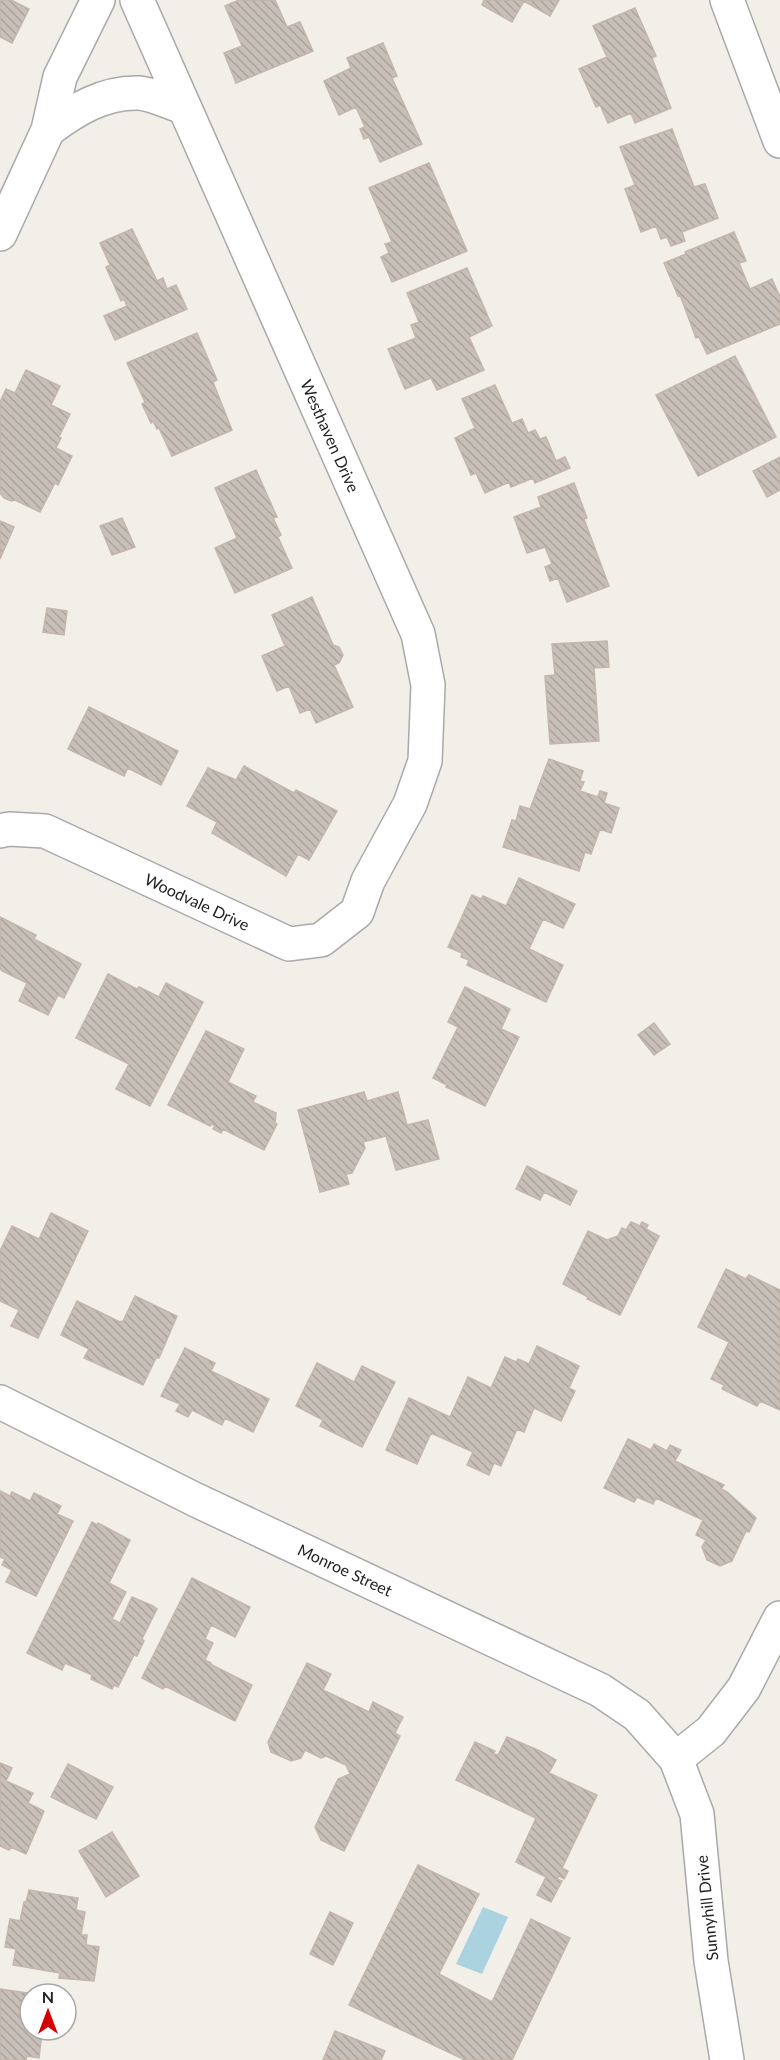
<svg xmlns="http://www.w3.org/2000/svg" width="780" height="2060" font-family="Lato,sans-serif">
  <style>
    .water { fill: #aad3df }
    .building { fill: url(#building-back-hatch); stroke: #c4b6ab; stroke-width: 1.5 }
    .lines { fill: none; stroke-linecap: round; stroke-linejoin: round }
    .minor-casing { stroke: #a9a9a9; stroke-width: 36 }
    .tertiary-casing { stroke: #a9a9a9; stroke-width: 36 }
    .minor { stroke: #fff; stroke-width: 33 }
    .tertiary { stroke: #fff; stroke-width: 33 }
    .labels { text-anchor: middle; stroke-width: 5; stroke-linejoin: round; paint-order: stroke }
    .street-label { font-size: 16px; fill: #222; stroke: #fff }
  </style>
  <defs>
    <pattern id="building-back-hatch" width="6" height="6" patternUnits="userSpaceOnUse" patternTransform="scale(1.5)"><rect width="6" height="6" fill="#c7bfb8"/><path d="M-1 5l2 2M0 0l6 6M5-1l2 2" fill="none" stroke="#aba49e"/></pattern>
  </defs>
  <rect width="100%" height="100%" fill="#f2efe9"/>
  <!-- water -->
  <path class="water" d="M483,1907l25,10 -26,57 -26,-10z"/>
  <!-- building -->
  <path class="building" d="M0,0h11l18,9 -17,34 -12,-6z
    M239,0h36l12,27 13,-5 13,29 -77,32 -12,-30 18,-7 -17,-40z
    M484,0h75l-9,16 -26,-15 -12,21 -30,-17z
    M635,8l21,48 -4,2 19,50 -36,15 -4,-10 -23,10 -8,-18 -4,2 -17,-38 28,-12 -14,-31z
    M383,43l14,33 -5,2 30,66 -42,18 -11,-25 -5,2 -4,-10 5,-2 -9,-20 -17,8 -15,-34 27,-13 -4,-10z
    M672,129l22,58 11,-3 13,34 -36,14 3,9 -14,5 -4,-9 -6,2 -5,-13 -15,6 -16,-43 10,-4 -15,-38z
    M429,163l38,88 -75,31 -11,-25 8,-4 -4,-9 7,-2 -23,-54z
    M132,229l25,52 6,-3 4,11 9,-4 11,24 -72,31 -11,-24 23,-10 -3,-7 -3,2 -15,-34 4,-2 -10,-22z
    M734,232l12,29 -7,2 11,26 22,-10 8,18v27l-73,30 -8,-17 -3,1 -16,-43 -2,1 -14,-33 22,-9 -1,-2z
    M467,268l25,58 -23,11 15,33 -47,20 -6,-12 -26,11 -17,-40 28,-11 -5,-13 8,-3 -12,-29z
    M197,333l20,47 -4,2 19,48 -60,26 -13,-28 -2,1 -4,-8 -2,2 -9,-19 3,-2 -18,-39z
    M735,356l41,81 -78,39 -42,-81z
    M26,370l34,16 -9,19 19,9 -11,23 2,1 -5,10 16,8 -14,29 -3,-2 -15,29 -25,-12 -4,1 -7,-3 -4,-5v-91l6,-13 9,4z
    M495,385l17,38 10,-4 6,14 7,-3 5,9 6,-2 10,24 9,-4 5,11 -35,15 -2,-5 -22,9 -2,-5 -24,11 -9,-20 -5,2 -16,-37 20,-10 -13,-29z
    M780,457v33l-13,7 -14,-26z
    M256,470l21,47 -4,1 8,17 -3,2 14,31 -57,25 -20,-45 22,-10 -22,-50z
    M574,483l13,35 -3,1 25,67 -42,16 -9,-24 -8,3 -5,-14 7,-3 -7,-17 -18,6 -13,-36 27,-10 -3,-10z
    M122,518l13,29 -23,8 -12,-29z
    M0,521l14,6 -14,32z
    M312,597l21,48 6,2 4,8 -4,8 -5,2 19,42 -37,16 -6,-14 -10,4 -11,-27 -12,5 -15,-35 23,-10 -13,-31z
    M47,608l20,3 -3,24 -21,-3z
    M607,641l2,26 -15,1 5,73 -49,3 -5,-68 10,-1 -3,-31z
    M89,707l89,44 -17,34 -33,-17 -4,8 -56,-27z
    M549,759l34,12 -3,10 4,1 -4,9 18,6 2,-6 7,2 -3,10 15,5 -8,25 -11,-4 -9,25 -6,-2 -6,19 -76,-24 9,-27 4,1 4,-15 10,3z
    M244,766l50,27 2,-3 41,21 -28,49 -11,-6 -12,22 -74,-43 5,-11 -30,-16 21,-38 28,12z
    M519,878l56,26 -12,24 -20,-9 -14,30 34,16 -17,37 -79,-37 2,-5 -8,-3 1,-4 -14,-6 24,-52 9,4 2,-3 23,10z
    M0,917l36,18 -2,4 47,25 -17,34 -6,-3 -10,20 -29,-14 8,-18 -25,-12 -2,-3z
    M108,974l29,15 2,-2 20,10 7,-14 37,19 -53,104 -34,-17 13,-25 -53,-26z
    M465,987l45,22 -9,20 18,8 -34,69 -39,-19 1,-2 -14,-7 25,-51 -10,-5z
    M654,1023l16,21 -16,11 -16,-20z
    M206,1031l38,18 -16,33 28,14 -3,6 23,11 -1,10 2,1 -13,26 -41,-21 -2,4 -8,-4 2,-3 -4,-2 -1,2 -42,-21z
    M364,1092l3,9 31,-9 9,33 21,-5 11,39 -43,11 -10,-34 -23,6 2,6 -13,25 -6,1 3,10 -29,8 -22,-82z
    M527,1166l50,25 -7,14 -26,-13 -4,8 -24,-11z
    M51,1213l37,18 -50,107 -27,-12 8,-16 -19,-9v-50l12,-25 27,13z
    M631,1222l9,4 2,-4 6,3 -2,4 13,7 -39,79 -33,-16 1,-2 -25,-13 25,-53 19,9 11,-4 4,-8 4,2z
    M726,1269l20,10 3,-4 31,15v120l-20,-9 -3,5 -35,-17 2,-4 -13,-6 18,-37 -31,-15z
    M135,1296l42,20 -18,42h-3l-13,27 -59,-27 5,-9 -28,-14 16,-34 43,21 3,-1z
    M537,1346l42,20 -10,22 6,3 -14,30 -27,-13 -10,24 -7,-3 -16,37 -7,-3 -5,12 -22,-10 6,-13 -42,-19 -14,31 -31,-14 23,-52 41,19 18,-40 23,11 14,-31 11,5 2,-3 11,5z
    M185,1348l30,15 -4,8 58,28 -16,33 -28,-14 -3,7 -30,-15 -4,7 -12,-6 4,-7 -19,-8z
    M317,1363l37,19 8,-16 33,16 -33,65 -42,-21 3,-6 -27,-14z
    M628,1439l23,11 3,-6 13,7 3,-6 11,5 -6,11 49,24 -3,4 6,3 29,26 -7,14 -3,-1 -14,30 -12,5 -13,-6 -5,-13 4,-7 -10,-5 7,-15 -47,-22 -3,6 -16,-7 -3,5 -30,-14z
    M0,1491l10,5 2,-4 18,9 4,-8 27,13 -4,8 16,7 -37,75 -30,-14 6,-12 -10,-5 3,-6 -5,-2z
    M92,1522l5,3 1,-2 32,17 -21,43 17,9 -14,27 8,4 12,-26 21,9 4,3 -15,30 2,2 -7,15 -3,-1 -16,32 -4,-2 -2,4 -21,-10 1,-4 -27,-12 -3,7 -35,-17z
    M192,1578l58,29 -15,30 -24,-12 -6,14 8,4 -8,17 6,3 -1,1 42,21 -17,36 -70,-35 -2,3 -21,-11z
    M307,1663l24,11 -8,16 46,22 4,-10 30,15 -8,16 5,3 -56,115 -23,-11 -6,-13 23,-48 12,-5 -4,-9 -20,-9 -5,2 -16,-8 -4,8 -10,3 -20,-9 -3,-10z
    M507,1737l33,14 16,9 -7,13 48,22 -35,73 6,3 -4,8 -5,-3 -2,3 5,2 -11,21 -14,-7 9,-18 -30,-15 20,-44 -80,-38 19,-38 20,9 -2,3 5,1z
    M0,1763l12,5 -6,13 27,12 -5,10 16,8 -18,43 -15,-7 -2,3 -9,-4z
    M68,1764l45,23 -17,32 -45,-22z
    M112,1832l27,44 -33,21 -27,-46z
    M418,1865l61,29 -40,80 53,28 39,-83 39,19 -58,122h-47l-116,-55z
    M29,1890l49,8 -2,12 9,2 -4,23h6l-1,10 13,2 -5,34 -35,-3 1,-5 -47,-8 3,-16 -11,-2 5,-28 10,2 4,-19h2z
    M330,1912l23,11 -20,42 -23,-11z
    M0,1989l34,5h-4v36h30h-12v3l-6,-1 -3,26 -12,-2 -1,4h-26z
    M335,2031l50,20 -4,9h-58z"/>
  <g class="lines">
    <!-- minor casing -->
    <g class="minor-casing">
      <path id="minor" d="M727,0l53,141
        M0,831l9,-2 36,2 244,113 32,-4 36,-28 11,-31 42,-77 15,-43 3,-76 -10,-51 -281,-634
        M727,2060l-16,-99 -14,-147 -21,-55 35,-28 33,-43 36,-70"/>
    </g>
    <!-- tertiary casing -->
    <g class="tertiary-casing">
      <path id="tertiary" d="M48,130c27,-20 55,-38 91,-37 14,1 31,10 45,14
        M0,234l48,-104 12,-53 38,-77
        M0,1402l196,98 404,190 37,25 39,44"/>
    </g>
    <!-- minor -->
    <use href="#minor" class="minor"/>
    <!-- tertiary -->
    <use href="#tertiary" class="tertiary"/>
  </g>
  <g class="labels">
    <!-- street labels -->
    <g class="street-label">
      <text transform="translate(330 436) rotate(66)" y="6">Westhaven Drive</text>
      <text transform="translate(197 902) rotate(25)" y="6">Woodvale Drive</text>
      <text transform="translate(345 1570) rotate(25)" y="6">Monroe Street</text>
      <text transform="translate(707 1908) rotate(-96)" y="6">Sunnyhill Drive</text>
    </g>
  </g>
  <!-- north arrow -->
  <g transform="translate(48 2012)"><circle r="28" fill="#ffffff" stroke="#a7a7a7" stroke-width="1.5"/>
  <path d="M0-4.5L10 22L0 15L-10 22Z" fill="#d40000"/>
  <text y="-9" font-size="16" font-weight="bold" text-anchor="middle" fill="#222222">N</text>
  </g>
</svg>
